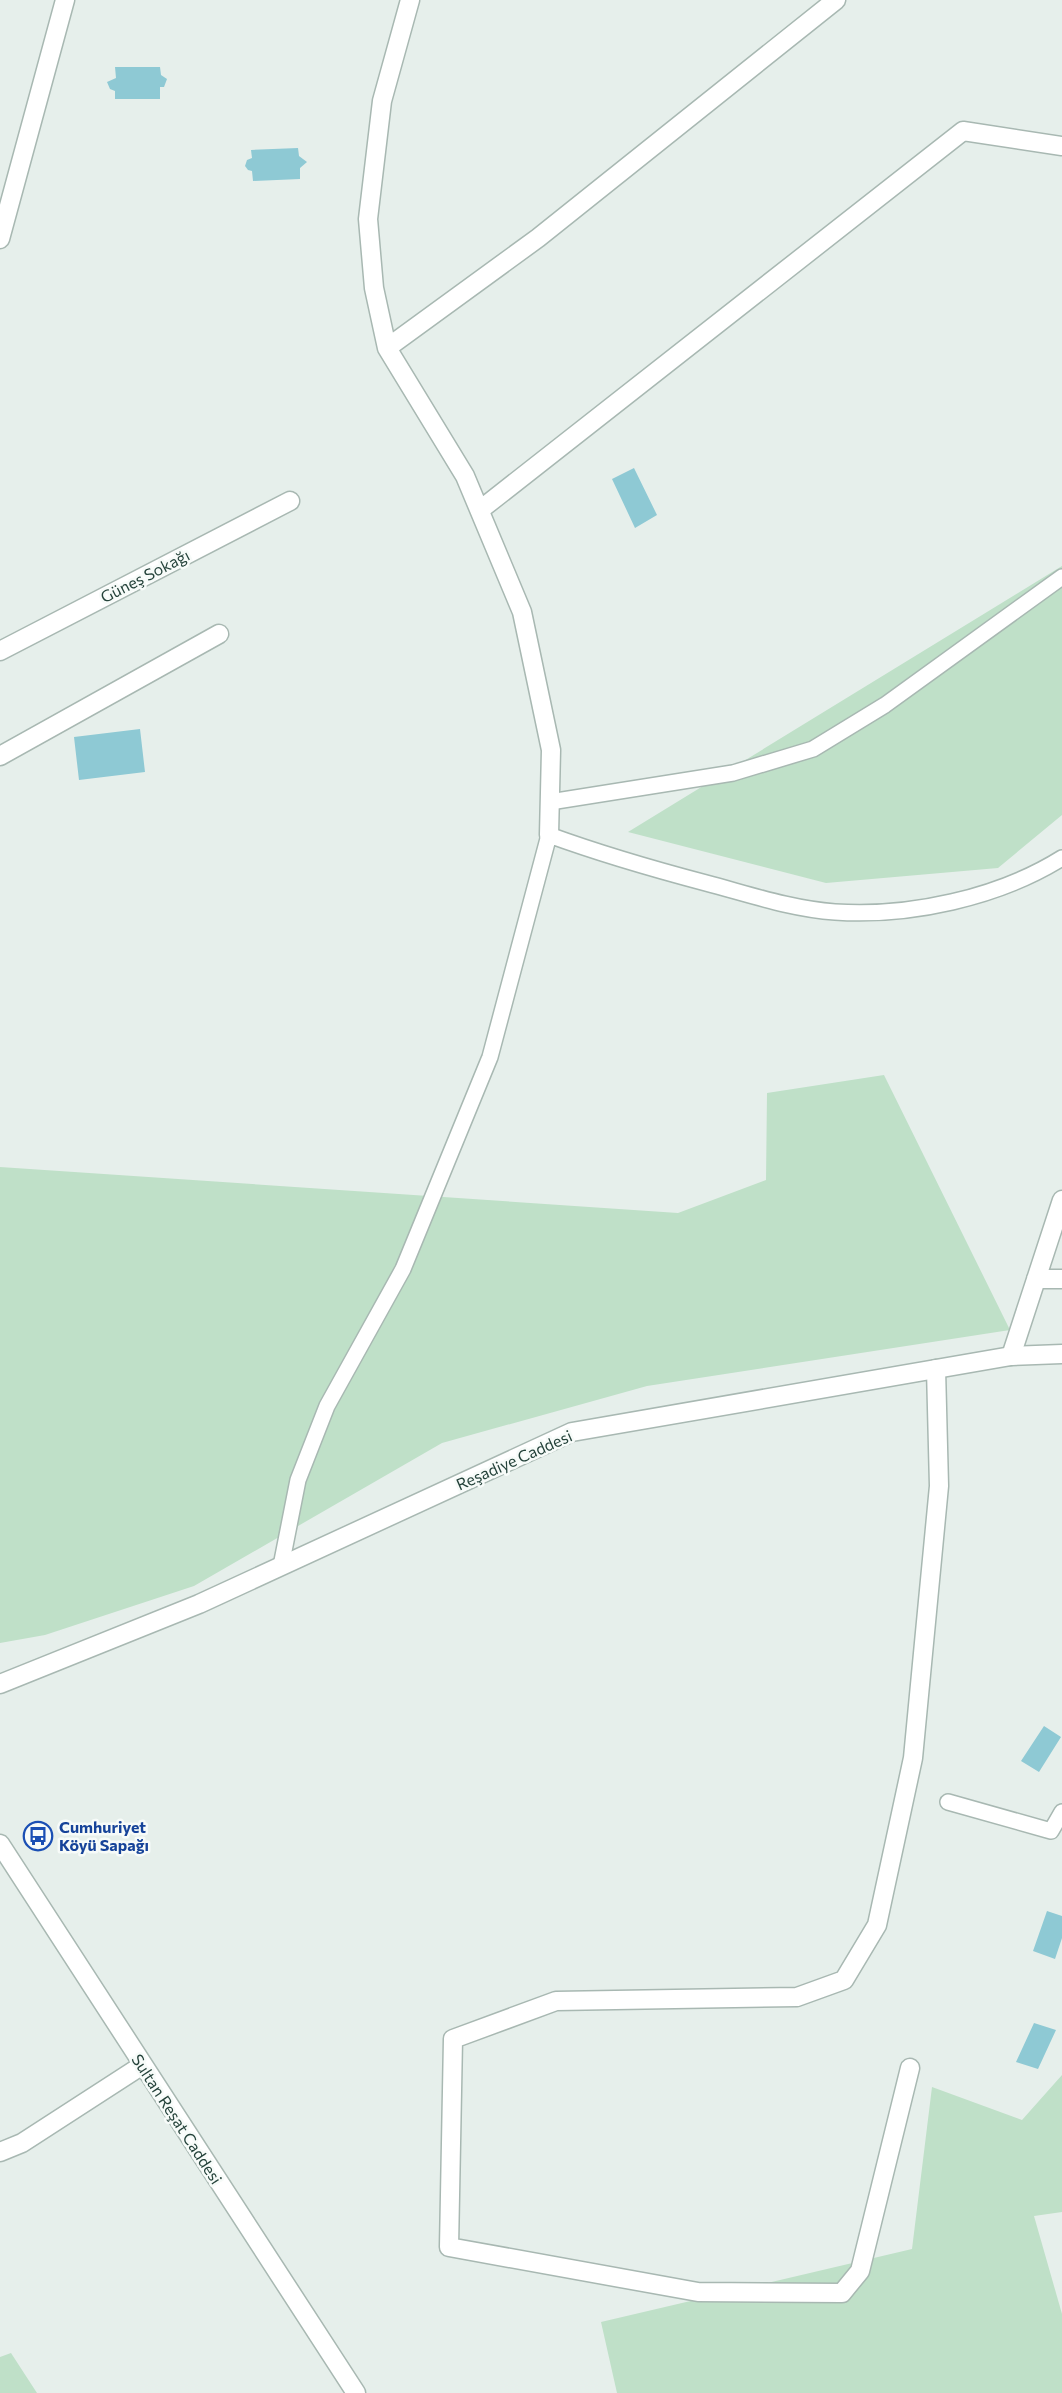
<svg xmlns="http://www.w3.org/2000/svg" width="1062" height="2393" font-family="Commissioner,sans-serif">
  <style>
    .green { fill: #bfe0c8 }
    .water { fill: #8ec9d4 }
    .lines { fill: none; stroke-linecap: round; stroke-linejoin: round }
    .service-casing { stroke: #a8b8b2; stroke-width: 18 }
    .minor-casing { stroke: #a8b8b2; stroke-width: 21 }
    .tertiary-casing { stroke: #a8b8b2; stroke-width: 21 }
    .service { stroke: #fff; stroke-width: 15 }
    .minor { stroke: #fff; stroke-width: 18 }
    .tertiary { stroke: #fff; stroke-width: 18 }
    .labels { text-anchor: middle; stroke-width: 5; stroke-linejoin: round; paint-order: stroke }
    .street-label { font-size: 16px; fill: #24423a; stroke: #f7fbf9 }
    .transit-label { font-size: 16px; font-weight: bold; fill: #164399; stroke: #f7fbf9; text-anchor: start }
  </style>
  <rect width="100%" height="100%" fill="#e6efeb"/>
  <!-- green -->
  <path class="green" d="M1062,566v249l-64,53 -172,15 -198,-51z
    M884,1075l126,255 -363,56 -205,57 -248,143 -149,49 -45,8v-476l678,46 88,-33 1,-87z
    M1062,2075v137l-28,4 28,98v79h-445l-16,-71 311,-73 20,-162 90,33z
    M11,2353l26,40h-37v-36z"/>
  <!-- water -->
  <path class="water" d="M115,67h45l1,8 6,4 -3,8h-4v12h-45v-8l-5,-2 -3,-7 9,-4z
    M298,148l1,8 8,6 -7,6v11l-47,2 -1,-10 -4,-1 -3,-4 2,-6 5,-2 -1,-8z
    M634,468l23,47 -22,13 -23,-49z
    M140,729l5,43 -66,8 -5,-43z
    M1044,1726l17,11 -22,35 -18,-11z
    M1047,1911l15,5v22l-7,21 -22,-8z
    M1034,2023l22,7 -18,39 -22,-7z"/>
  <g class="lines">
    <!-- service casing -->
    <g class="service-casing">
      <path id="service" d="M550,802l183,-29 80,-24 72,-44 177,-128
        M281,1566l17,-86 29,-74 76,-137 87,-212 59,-222c52,19 104,34 157,48 42,11 85,26 129,29 74,5 163,-14 227,-54
        M948,1802l103,29 11,-19"/>
    </g>
    <!-- minor casing -->
    <g class="minor-casing">
      <path id="minor" d="M410,0l-28,101 -14,118 6,69 13,60 78,128 57,136 29,138 -2,85
        M0,239l65,-239
        M387,348l151,-110 298,-238
        M480,510l483,-379 99,15
        M0,651l290,-150
        M0,756l219,-122
        M1036,1279h26
        M1011,1356l51,-156
        M910,2068l-50,203 -18,22 -144,-1 -249,-45 4,-208 103,-38 241,-4 47,-17 33,-55 36,-167 26,-272 -3,-117
        M0,2152l22,-9 119,-77"/>
    </g>
    <!-- tertiary casing -->
    <g class="tertiary-casing">
      <path id="tertiary" d="M0,1684l199,-80 373,-172 439,-76 51,-2
        M0,1844l356,549"/>
    </g>
    <!-- service -->
    <use href="#service" class="service"/>
    <!-- minor -->
    <use href="#minor" class="minor"/>
    <!-- tertiary -->
    <use href="#tertiary" class="tertiary"/>
  </g>
  <!-- icons -->
  <defs>
    <g id="bus-ring" transform="scale(1.5)"><circle r="9.5" fill="#f7fbf9" stroke="#1a4fb4" stroke-width="1.5"/><path d="M-5-6H5V4H4V6H2V4H-2V6H-4V4H-5ZM-3.5-4V0h7V-4ZM-3.5 1.2v1.5H-2V1.2ZM2 1.2v1.5H3.5V1.2Z" fill="#1a4fb4"/></g>
  </defs>
  <g fill-rule="evenodd">
    <use href="#bus-ring" x="38" y="1836"/>
  </g>
  <g class="labels">
    <!-- street labels -->
    <g class="street-label">
      <text transform="translate(145 576) rotate(-27)" y="6">Güneş Sokağı</text>
      <text transform="translate(514 1460) rotate(-24)" y="6">Reşadiye Caddesi</text>
      <text transform="translate(177 2119) rotate(57)" y="6">Sultan Reşat Caddesi</text>
    </g>
    <!-- transit labels -->
    <g class="transit-label">
      <text x="59" y="1833">Cumhuriyet<tspan x="59" dy="18">Köyü Sapağı</tspan></text>
    </g>
  </g>
</svg>
